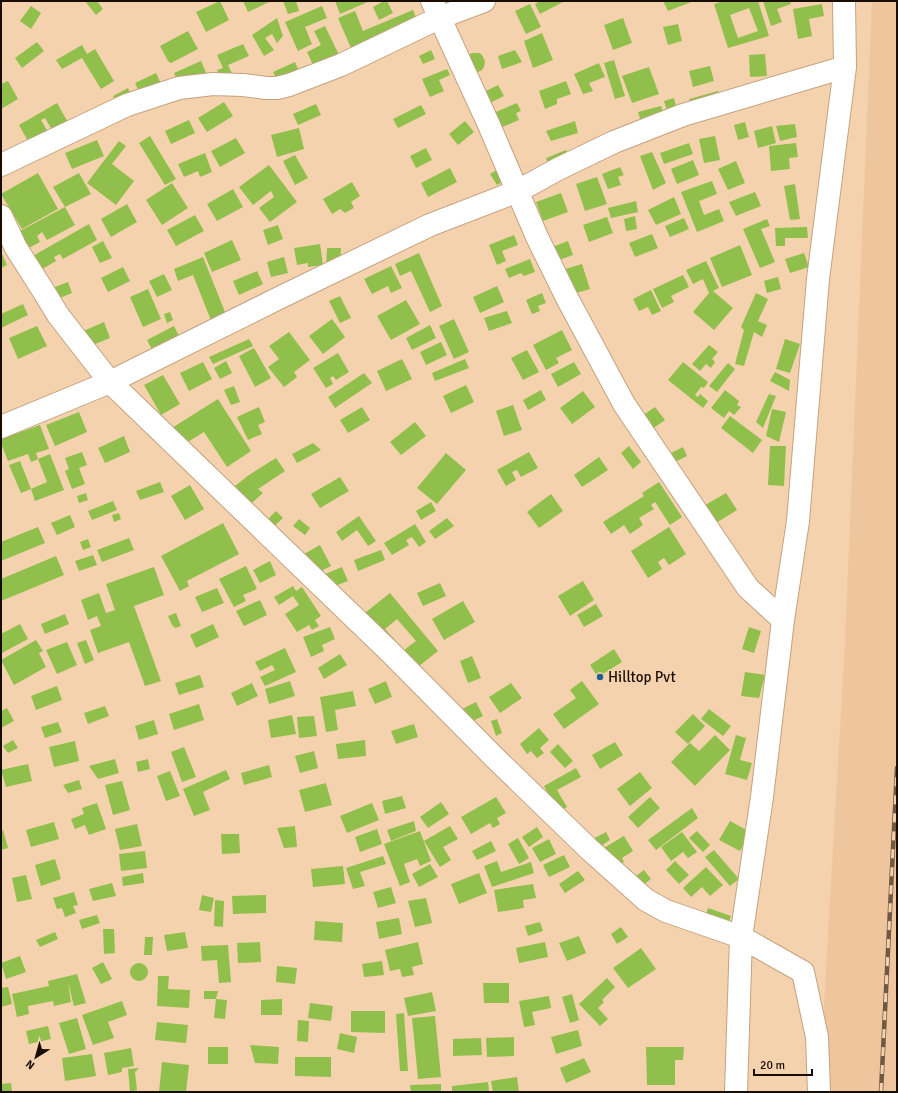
<svg xmlns="http://www.w3.org/2000/svg" width="898" height="1093" font-family="Signika,sans-serif">
  <style>
    .built { fill: #eec59c }
    .building { fill: #91bf4b; fill-rule: evenodd }
    .lines { fill: none; stroke-linecap: round; stroke-linejoin: round }
    .minor-casing { stroke: #c4a280; stroke-width: 24 }
    .minor { stroke: #fff; stroke-width: 22 }
    .rail-casing { stroke: #6e5945; stroke-width: 4.5 }
    .rail { stroke: #f5d2ae; stroke-width: 3; stroke-dasharray: 9; stroke-linecap: butt }
    .poi-dot { fill: #1d5e94; stroke: #f5d2ae; stroke-width: 1.5 }
    .labels { text-anchor: middle; stroke-width: 3; stroke-linejoin: round; paint-order: stroke }
    .poi-label { font-size: 15px; fill: #190d02; stroke: #f5d2ae; text-anchor: start }
  </style>
  <rect width="100%" height="100%" fill="#f5d2ae"/>
  <!-- built -->
  <path class="built" d="M872,1h25v1091h-78l26,-451z"/>
  <!-- building -->
  <path class="building" d="M85,1h12l6,8 -7,6z
    M220,1l9,19 -23,12 -10,-20z
    M243,1h28l-23,11z
    M283,1h13l3,10 -11,3z
    M335,1h35l-30,13z
    M384,1h3l6,12 -14,7 -6,-13z
    M540,1h25l-25,13 -5,-10z
    M663,1h31l-26,10z
    M723,1h35l11,35 -41,12 -14,-44zM749,8l9,23 -20,7 -8,-23z
    M763,1h27l1,3 -14,5 5,13 -11,4z
    M530,4l11,23 -15,7 -11,-23z
    M822,4l2,12 -15,3 3,17 -14,3 -5,-30z
    M31,6l10,7 -10,16 -11,-8z
    M322,6l5,12 -22,9 7,17 -14,7 -13,-29z
    M413,10l7,17 -66,28 -16,-37 17,-7 8,20z
    M277,18l6,18 -6,7 -5,-9 -7,4 9,12 -10,6 -12,-21z
    M623,18l9,25 -19,7 -9,-25z
    M678,24l4,17 -14,4 -5,-18z
    M325,26l14,29 -25,12 -7,-15 14,-7 -7,-14z
    M188,31l10,18 -27,14 -3,-2 -8,-15z
    M542,33l11,27 -20,8 -9,-27z
    M37,42l7,9 -22,17 -7,-10z
    M243,44l6,12 -21,9 8,17 -11,5 -8,-17 6,-2 -6,-13z
    M82,45l5,9 8,-5 19,32 -13,8 -19,-31 -20,11 -6,-9z
    M431,50l4,9 -12,5 -4,-8z
    M515,50l7,12 -20,7 -4,-13z
    M472,53h7l3,2 3,6 -1,6 -2,3 -6,3 -9,-17z
    M765,54l2,22 -17,1 -1,-22z
    M614,60l11,36 -10,3 -11,-36z
    M201,61l7,16 -28,9 -6,-13z
    M295,62l8,18 -21,10 -9,-18z
    M599,63l6,14 -16,6 4,8 -10,3 -9,-20z
    M710,66l4,15 -21,6 -4,-16z
    M649,67l10,27 -27,9 -10,-27z
    M447,69l3,6 -11,5 5,11 -14,6 -8,-18z
    M156,73l8,17 -21,10 -8,-17z
    M8,81l10,18 -17,10v-25z
    M566,81l5,13 -14,5v5l-12,5 -6,-18z
    M498,85l6,11 -16,8 -6,-11z
    M128,88l6,16 -15,6 -6,-14z
    M718,91l4,13 -29,8 -4,-13z
    M674,98l6,24 -36,10 -6,-20 23,-6 3,9 4,-1 -4,-13z
    M224,102l9,14 -26,16 -9,-14z
    M57,103l16,28 -15,9 -13,-22 -4,2 11,19 -19,11 -14,-25z
    M517,103l4,8 -5,2 3,7 -21,9 -7,-15z
    M316,104l5,11 -23,10 -5,-11z
    M421,105l5,9 -28,14 -5,-9z
    M189,120l6,13 -24,11 -6,-13z
    M465,121l9,11 -16,13 -9,-11z
    M575,121l3,12 -27,8 -5,-10z
    M745,122l4,15 -11,3 -4,-15z
    M795,124l2,13 -17,4 -4,-15z
    M772,126l4,17 -18,5 -4,-17z
    M299,128l5,21 -27,8 -6,-22z
    M150,136l26,43 -11,6 -26,-42z
    M715,136l5,24 -16,3 -5,-24z
    M236,138l9,15 -25,14 -9,-16z
    M97,140l7,16 -32,13 -7,-16z
    M119,141l7,5 -14,18 22,17 -18,24 -29,-22z
    M689,143l4,11 -29,10 -4,-11z
    M796,143l2,14 -9,1 1,11 -19,2 -2,-25z
    M426,148l6,12 -16,8 -6,-12z
    M566,150l5,12 -21,7 -4,-11z
    M652,152l14,31 -13,7 -13,-34z
    M205,153l7,19 -12,5 -2,-6 -14,6 -6,-13z
    M295,155l13,23 -13,7 -12,-24z
    M693,160l6,15 -22,9 -6,-15z
    M736,161l9,22 -17,7 -10,-21z
    M269,165l28,37 -27,20 -11,-14 15,-11 -3,-6 -18,14 -14,-18z
    M620,167l4,8 -6,2 3,8 -13,4 -6,-15z
    M450,168l7,14 -29,15 -7,-14z
    M500,168l7,11 -10,6 -7,-11z
    M38,173l20,36 -36,20 -21,-35z
    M79,173l12,21 -26,13 -12,-20z
    M597,177l10,27 -22,7 -9,-27z
    M712,181l5,13 -18,7 5,14 15,-6 5,12 -27,11 -16,-40z
    M352,182l8,14 -9,6 3,6 -9,5 -5,-4 -8,5 -9,-15z
    M172,183l16,25 -26,17 -16,-25z
    M795,184l5,35 -10,1 -6,-34z
    M233,189l10,18 -26,14 -10,-17z
    M755,192l6,14 -25,10 -7,-14z
    M561,193l7,19 -25,9 -7,-19z
    M674,197l7,17 -25,11 -8,-15z
    M636,201l2,11 -27,6 -3,-10z
    M127,204l10,18 -26,15 -10,-18z
    M65,207l10,18 -28,15 -5,-8 -5,4 3,6 -13,7 -9,-17z
    M195,215l9,16 -28,15 -9,-16z
    M635,216l2,13 -11,2 -2,-12z
    M607,217l6,16 -24,9 -6,-17z
    M684,218l5,11 -19,8 -5,-11z
    M767,219l3,7 -9,3 14,33 -15,6 -17,-39z
    M89,224l8,16 -34,19 -3,-5 -6,3 2,4 -17,10 -8,-14z
    M278,225l5,14 -15,6 -5,-15z
    M807,227l1,11h-23v8h-9l-1,-18z
    M652,234l6,14 -23,9 -6,-14z
    M514,235l4,10 -16,6 4,10 -9,4 -8,-20z
    M232,240l9,20 -29,12 -8,-19z
    M103,241l9,17 -12,5 -8,-16z
    M568,241l5,14 -22,8 -4,-14z
    M320,244l3,21 -15,2v-4l-11,2 -3,-17z
    M740,245l12,30 -30,12 -12,-29z
    M327,248h14l-1,19h-14z
    M1,252l6,13 -6,3z
    M419,253l23,53 -12,6 -19,-41 -11,5 -5,-12z
    M804,253l5,14 -19,6 -5,-14z
    M203,257l24,60 -15,6 -19,-48 -15,6 -4,-12z
    M284,257l4,16 -17,4 -4,-15z
    M530,259l5,13 -11,4 -3,-3 -12,5 -4,-9z
    M706,261l13,27 -6,3 20,17 -19,22 -21,-18 16,-19 -6,-14 -10,5 -7,-14z
    M582,264l8,25 -24,7 -7,-25z
    M391,266l11,22 -11,5 -3,-7 -16,8 -8,-15z
    M123,267l7,14 -22,11 -7,-14z
    M257,271l6,13 -24,11 -6,-14z
    M164,274l8,16 -15,7 -8,-16z
    M683,275l6,12 -18,9 3,6 -12,6 -9,-19z
    M778,277l3,12 -14,4 -3,-12z
    M68,282l4,11 -17,7 -5,-11z
    M497,286l7,16 -24,11 -7,-16z
    M148,289l13,30 -18,8 -13,-30z
    M651,290l10,21 -9,4 -4,-8 -9,4 -6,-12z
    M542,293l4,10 -8,3 2,5 -8,3 -6,-14z
    M756,293l12,6 -10,22 9,4 -5,12 -8,-5 -10,34 -9,-2 9,-34 -3,-3z
    M340,296l11,22 -11,5 -11,-22z
    M406,300l14,24 -29,16 -14,-24z
    M23,304l5,11 -27,13v-14z
    M507,311l5,12 -23,8 -5,-13z
    M170,312l3,8 -6,3 -3,-9z
    M332,319l13,18 -22,17 -14,-18z
    M454,319l15,33 -15,7 -15,-33z
    M104,322l6,16 -32,13 -6,-15z
    M430,325l6,13 -24,12 -6,-12z
    M37,326l10,20 -29,13 -9,-21z
    M174,326l8,16 -27,13 -8,-15z
    M562,330l10,20 -16,8 3,5 -13,7 -13,-25z
    M289,332l21,28 -16,12 3,5 -13,10 -16,-20 11,-8 -10,-13z
    M249,339l4,7 -40,18 -4,-7z
    M785,339l15,5 -10,29 -14,-4z
    M441,342l6,13 -21,10 -6,-13z
    M709,345l9,7 -6,7 3,3 -4,6 -5,-4 -6,7 -8,-7z
    M254,348l17,30 -16,9 -16,-31z
    M527,350l12,22 -16,8 -12,-22z
    M338,353l11,19 -13,8 -3,-4 -3,2 3,6 -7,4 -13,-20z
    M402,359l10,20 -26,12 -9,-20z
    M465,359l4,9 -34,13 -3,-8z
    M226,361l6,12 -12,6 -6,-11z
    M203,362l9,17 -23,12 -9,-18z
    M574,362l7,12 -23,13 -7,-13z
    M683,362l25,20 -4,6 -3,-1 -6,8 3,2 2,-3 8,7 -5,7 -35,-28z
    M728,363l7,6 -18,23 -8,-6z
    M775,372l15,8 -1,11 -19,-10z
    M364,373l8,10 -37,25 -7,-11z
    M163,375l17,29 -19,11 -17,-30z
    M466,385l8,17 -23,11 -8,-17z
    M234,386l6,16 -9,3 -7,-15z
    M541,390l5,10 -18,10 -5,-10z
    M725,390l14,11 -2,4 4,2 -7,8 -5,-4 -5,7 -13,-10z
    M583,391l12,16 -23,17 -12,-16z
    M769,394l7,2 -13,32 -7,-6z
    M218,399l33,52 -24,16 -23,-35 -26,16 -11,-17z
    M513,405l9,25 -18,6 -8,-25z
    M259,407l6,15 -7,3 4,9 -14,6 -11,-23z
    M362,407l8,13 -22,13 -8,-13z
    M655,407l10,13 -20,14 -9,-14z
    M772,409l14,3 -7,30 -13,-6z
    M79,412l8,20 -32,14 -9,-21z
    M730,416l32,24 -9,13 -32,-25z
    M415,422l11,14 -25,19 -11,-13z
    M40,425l9,24 -13,4 2,6 -7,3 -3,-8 -20,7 -7,-18v-4z
    M124,436l6,16 -25,11 -7,-15z
    M313,443l8,7 -24,13 -5,-9z
    M629,446l12,16 -8,7 -12,-16z
    M770,446h16l-2,40 -16,-1z
    M683,447l4,9 -22,11 -4,-9z
    M82,452l5,13 -8,3 6,16 -13,5 -7,-18 4,-2 -4,-11z
    M529,452l9,16 -17,9 -4,-7 -5,2 4,8 -10,6 -9,-16z
    M446,453l20,17 -29,34 -20,-16z
    M50,454l14,36 -29,11 -4,-12 16,-7 -9,-23z
    M599,457l9,13 -26,17 -8,-12z
    M276,458l9,13 -27,18 5,4 -20,18 -17,-18 23,-18z
    M20,461l11,28 -10,4 -12,-28z
    M340,477l9,14 -29,17 -9,-14z
    M160,482l4,10 -24,8 -4,-9z
    M659,482l23,35 -12,8 -15,-23 -4,3 3,4 -15,9 4,7 -13,9 -6,-9 -13,9 -8,-12 41,-26 -2,-3z
    M190,485l14,24 -19,11 -14,-24z
    M86,493l2,7 -9,3 -2,-7z
    M726,493l11,17 -26,16 -11,-18z
    M551,494l12,17 -24,17 -12,-16z
    M113,501l4,9 -25,10 -4,-9z
    M431,502l5,9 -15,9 -5,-9z
    M276,511l7,7 -17,16 -6,-7z
    M119,513l2,6 -7,3 -2,-7z
    M70,515l5,12 -18,8 -6,-12z
    M359,516l17,25 -8,5 -11,-16 -15,11 -6,-9z
    M447,518l7,8 -19,13 -6,-8z
    M299,519l11,9 -5,7 -12,-9z
    M223,523l16,31 -52,27 2,5 -9,5 -19,-35z
    M415,524l11,18 -7,5 -7,-10 -6,3 3,5 -17,10 -8,-12z
    M38,527l7,16 -44,18v-19z
    M669,527l17,27 -17,11 -5,-7 -6,4 4,7 -14,9 -17,-27z
    M129,538l5,12 -32,12 -5,-12z
    M88,539l3,8 -8,3 -3,-8z
    M320,545l11,21 -16,8 -11,-20z
    M381,550l4,10 -27,11 -4,-11z
    M93,555l4,10 -18,6 -4,-10z
    M56,556l8,19 -63,26v-22z
    M270,561l6,14 -16,8 -7,-13z
    M246,566l11,23 -14,6 3,6 -12,6 -15,-28z
    M154,567l10,28 -30,11 27,75 -16,5 -16,-44 -31,11 -8,-23 11,-4 -4,-10 -9,4 -7,-20 18,-7 7,20 9,-3 -9,-26z
    M342,567l6,14 -24,9 -6,-13z
    M583,581l11,19 -24,16 -12,-20z
    M440,583l6,13 -23,10 -6,-13z
    M293,586l3,5 6,-4 19,29 -6,4 4,6 -7,4 -3,-5 -12,7 -12,-18 14,-9 -6,-9 -14,9 -5,-8z
    M217,588l7,15 -22,9 -7,-15z
    M390,593l48,58 -29,23 -48,-58zM397,619l19,22 -12,9 -19,-21z
    M260,600l7,15 -23,11 -8,-15z
    M463,601l12,21 -31,18 -12,-21z
    M596,604l7,12 -19,11 -7,-12z
    M176,613l5,13 -6,2 -3,-3 -4,-9z
    M65,614l4,10 -24,10 -4,-10z
    M20,624l8,15 -26,14 -1,-2v-17z
    M213,624l6,13 -23,11 -6,-13z
    M330,627l5,12 -13,6 2,6 -13,6 -8,-20z
    M749,627l12,4 -7,22 -12,-4z
    M36,640l7,11 -4,2 7,14 -32,18 -13,-25z
    M86,640l8,20 -9,4 -8,-21z
    M67,642l10,23 -20,9 -11,-24z
    M285,648l11,24 -31,14 -5,-9 15,-7 -3,-5 -12,6 -5,-9z
    M614,649l8,13 -24,15 -8,-12z
    M340,654l7,11 -23,14 -6,-11z
    M472,656l9,22 -13,5 -8,-22z
    M745,672l20,3 -6,23 -18,-2z
    M200,675l4,12 -25,8 -4,-12z
    M290,681l5,15 -26,8 -4,-15z
    M386,681l6,16 -17,7 -7,-15z
    M582,681l17,23 -35,25 -11,-15 23,-16 -6,-8z
    M252,683l6,13 -21,10 -6,-13z
    M511,683l11,15 -22,15 -11,-16z
    M57,686l5,14 -26,10 -5,-14z
    M353,691l3,15 -21,4 3,20 -12,2 -6,-35z
    M476,702l7,14 -19,9 -6,-14z
    M199,704l5,16 -30,10 -5,-16z
    M105,706l4,10 -21,8 -4,-11z
    M7,708l7,13 -13,7v-17z
    M709,709l22,17 -8,10 -22,-17z
    M693,714l12,12 -17,18 -13,-12z
    M292,715l4,19 -25,4 -3,-18z
    M314,716l3,20 -18,2 -2,-21z
    M497,719l5,14 -6,3 -5,-15z
    M154,720l4,14 -19,6 -4,-14z
    M58,722l4,10 -17,6 -4,-11z
    M414,724l4,13 -22,7 -5,-13z
    M539,728l10,12 -9,8 4,5 -7,5 -6,-7 -4,3 -7,-10z
    M715,735l15,15 -35,36 -24,-24 19,-19 9,8z
    M736,735l10,3 -6,22 12,3 -5,17 -22,-6z
    M13,740l5,8 -10,5 -5,-7z
    M365,740l1,16 -28,3 -2,-15z
    M75,741l4,20 -25,6 -5,-20z
    M615,742l8,13 -23,14 -8,-14z
    M558,744l15,17 -8,7 -15,-16z
    M184,747l12,30 -14,5 -11,-30z
    M314,751l4,17 -18,5 -5,-17z
    M115,759l4,14 -21,6 -9,-13z
    M148,759l2,10 -12,3 -2,-10z
    M28,764l4,17 -26,6 -5,-17z
    M269,765l3,12 -28,8 -3,-12z
    M576,768l5,9 -24,13 10,17 -9,5 -14,-26z
    M226,770l4,9 -27,13 7,18 -16,6 -11,-27z
    M170,771l10,25 -14,5 -9,-25z
    M640,772l12,16 -22,18 -13,-17z
    M79,780l3,9 -14,4 -5,-8z
    M122,781l8,29 -17,5 -8,-30z
    M326,783l6,22 -27,7 -6,-22z
    M402,796l4,12 -21,6 -3,-13z
    M496,797l10,16 -9,5 3,6 -7,4 -3,-5 -19,11 -10,-17z
    M650,797l10,11 -22,20 -10,-11z
    M441,802l8,12 -21,14 -8,-11z
    M97,803l9,26 -17,6 -4,-10 -10,4 -4,-10 13,-5 -2,-6z
    M372,803l7,17 -32,13 -7,-17z
    M692,808l6,10 -42,32 -8,-10z
    M414,821l2,10 -25,10 -4,-11z
    M730,821l20,11 -10,19 -21,-11z
    M54,822l5,17 -28,8 -5,-17z
    M137,824l5,22 -22,4 -5,-21z
    M295,826l2,21 -13,1 -7,-20z
    M450,826l8,13 -15,8 8,13 -11,7 -16,-26z
    M537,827l6,10 -14,10 -7,-10z
    M377,829l5,15 -22,8 -5,-15z
    M3,830l5,18 -7,2v-19z
    M420,831l11,30 -11,5 -3,-7 -13,5 6,18 -10,4 -16,-42z
    M697,831l13,14 -7,7 -14,-14z
    M606,832l4,8 -18,12 -5,-10z
    M682,832l15,20 -9,6 -5,-6 -12,9 -10,-14z
    M221,834h18l1,19 -18,1z
    M624,836l9,15 -11,7 2,4 -15,9 -12,-19z
    M518,838l11,20 -10,6 -11,-20z
    M549,839l7,15 -16,8 -8,-14z
    M491,841l5,10 -19,9 -5,-9z
    M714,850l25,29 -9,7 -25,-29z
    M145,851l2,17 -26,3 -2,-17z
    M564,855l6,12 -21,10 -6,-12z
    M383,856l3,8 -26,8 5,14 -12,3 -7,-21z
    M55,859l6,20 -20,7 -6,-21z
    M497,861l4,11 30,-10 3,11 -42,14 -8,-21z
    M675,861l14,14 -10,9 -13,-14z
    M430,864l8,13 -19,10 -7,-13z
    M343,866l2,18 -32,3 -2,-18z
    M706,867l17,18 -13,11 -8,-9 -11,10 -8,-9z
    M644,870l7,9 -17,13 -7,-9z
    M578,871l7,9 -20,13 -6,-9z
    M143,873l1,10 -21,3 -1,-9z
    M479,873l8,20 -28,11 -8,-20z
    M26,875l6,24 -15,3 -5,-24z
    M112,883l4,13 -23,5 -4,-12z
    M533,884l3,14 -13,2 1,8 -26,4 -4,-22z
    M391,887l5,16 -18,5 -5,-16z
    M74,892l4,13 -5,1 3,7 -11,4 -3,-9 -5,1 -4,-11z
    M202,895l12,3 -3,14 -12,-2z
    M266,895v18l-33,1 -1,-18z
    M426,898l6,25 -17,4 -7,-26z
    M215,900l9,1 -1,26 -9,-1z
    M708,908l23,8 -4,12 -23,-7z
    M97,915l3,8 -18,6 -3,-9z
    M399,918l3,16 -23,5 -3,-17z
    M315,921l28,2 -1,19 -28,-2z
    M540,922l3,9 -15,5 -3,-10z
    M621,927l7,10 -11,7 -6,-10z
    M103,929h11l1,24 -11,1z
    M55,932l3,7 -18,8 -4,-7z
    M185,932l3,16 -21,3 -3,-16z
    M579,936l7,17 -19,8 -8,-18z
    M145,937h8l-1,18h-8z
    M260,942l1,20 -23,1 -1,-20z
    M418,942l5,22 -11,3 2,8 -12,2 -2,-8 -10,2 -5,-21z
    M545,942l3,15 -29,6 -3,-15z
    M228,945l3,37 -12,1 -2,-23 -15,1 -1,-15z
    M641,948l15,21 -28,19 -15,-20z
    M20,956l6,16 -20,7 -5,-16z
    M382,961l2,14 -20,2 -2,-13z
    M103,962l9,17 -11,5 -9,-16z
    M130 972a9 9 0 1 1 18 0a9 9 0 1 1-18 0Z
    M277,966l20,2 -2,16 -19,-2z
    M77,974l9,29 -12,3 -6,-24 3,20 -17,4 -1,-5 -25,5 1,8 -12,3 -5,-23 37,-8 -1,-5z
    M158,976h11l-1,13 22,1 -1,18 -32,-2z
    M607,978l8,9 -13,13 2,2 -6,6 10,11 -8,7 -21,-22z
    M483,983h26v20h-25z
    M8,987l4,17 -11,3v-19z
    M204,991h14l-2,8 11,1 -2,19 -11,-1 2,-19h-12z
    M432,992l4,19 -28,5 -4,-18z
    M572,994l7,26 -9,3 -8,-26z
    M549,996l2,12 -19,4 3,13 -11,2 -5,-26z
    M282,999v16h-21v-15z
    M122,1001l5,14 -19,7 6,16 -21,7 -11,-30z
    M310,1003l23,3 -2,15 -23,-3z
    M351,1011h34v22l-34,-1z
    M404,1013l4,58h-8l-4,-57z
    M435,1016l6,61 -23,2 -6,-61z
    M77,1018l9,31 -17,5 -10,-31z
    M298,1020l11,1 -1,21 -11,-1z
    M157,1022l31,3 -2,18 -31,-3z
    M48,1026l3,13 -22,5 -3,-13z
    M578,1030l4,16 -26,8 -5,-17z
    M340,1033l17,4 -3,16 -17,-4z
    M514,1037v19l-27,1 -1,-19z
    M481,1038l1,17 -29,1v-17z
    M250,1045l29,2 -1,17 -23,-1z
    M208,1047h20v17h-20z
    M646,1047h38l-1,13h-8v25h-28z
    M131,1048l3,18 -12,2v4l-14,3 -4,-22z
    M92,1054l4,22 -31,5 -3,-23z
    M295,1057h36v20l-36,-1z
    M584,1058l7,14 -25,11 -6,-15z
    M162,1062l27,3 -3,27h-27z
    M139,1068l-4,4 2,18 -7,2 -2,-23z
    M517,1077l2,15h-26l-2,-11z
    M488,1082l1,10h-37v-6z
    M11,1083l1,9h-11v-8z
    M441,1084v8h-30l-1,-7z"/>
  <g class="lines">
    <!-- minor casing -->
    <g class="minor-casing">
      <path id="minor" d="M432,1l57,124 48,112 30,61 57,106 124,184 35,32
        M1,165l126,-60 52,-17 34,-4 30,1 23,3h11l12,-3 52,-20 98,-47 45,-17
        M1,216l15,32 28,44 14,23 52,67 280,270 105,106 95,92 56,50 20,11 75,26 62,35 14,65 2,55
        M1,427l109,-45 173,-86 147,-71 88,-34 40,-22 56,-27 69,-27 162,-48
        M736,1092l5,-155 21,-140 21,-177 15,-99 20,-242 27,-212 -1,-66"/>
    </g>
    <!-- minor -->
    <use href="#minor" class="minor"/>
    <!-- rail casing -->
    <g class="rail-casing">
      <path id="rail" d="M881,1092l16,-324"/>
    </g>
    <!-- rail -->
    <use href="#rail" class="rail"/>
  </g>
  <!-- markers -->
  <circle class="poi-dot" cx="600" cy="677" r="4"/>
  <g class="labels">
    <!-- poi labels -->
    <g class="poi-label">
      <text x="608" y="682">Hilltop Pvt</text>
    </g>
  </g>
  <!-- border -->
  <rect width="898" height="1093" fill="none" stroke="#190d02" stroke-width="4"/>
  <!-- north arrow -->
  <g transform="translate(36 1057) rotate(217)" stroke="#f5d2ae" stroke-width="3" paint-order="stroke">
  <path d="M0-3L7 15L0 10L-7 15Z" fill="#190d02"/>
  <text y="-6" font-size="11" font-weight="bold" text-anchor="middle" fill="#190d02">N</text>
  </g>
  <!-- scale -->
  <path d="M754 1069v6h58v-6" fill="none" stroke="#190d02" stroke-width="2"/>
  <text x="760" y="1069" font-size="12" fill="#190d02" stroke="#f5d2ae" stroke-width="3" paint-order="stroke">20 m</text>
</svg>
